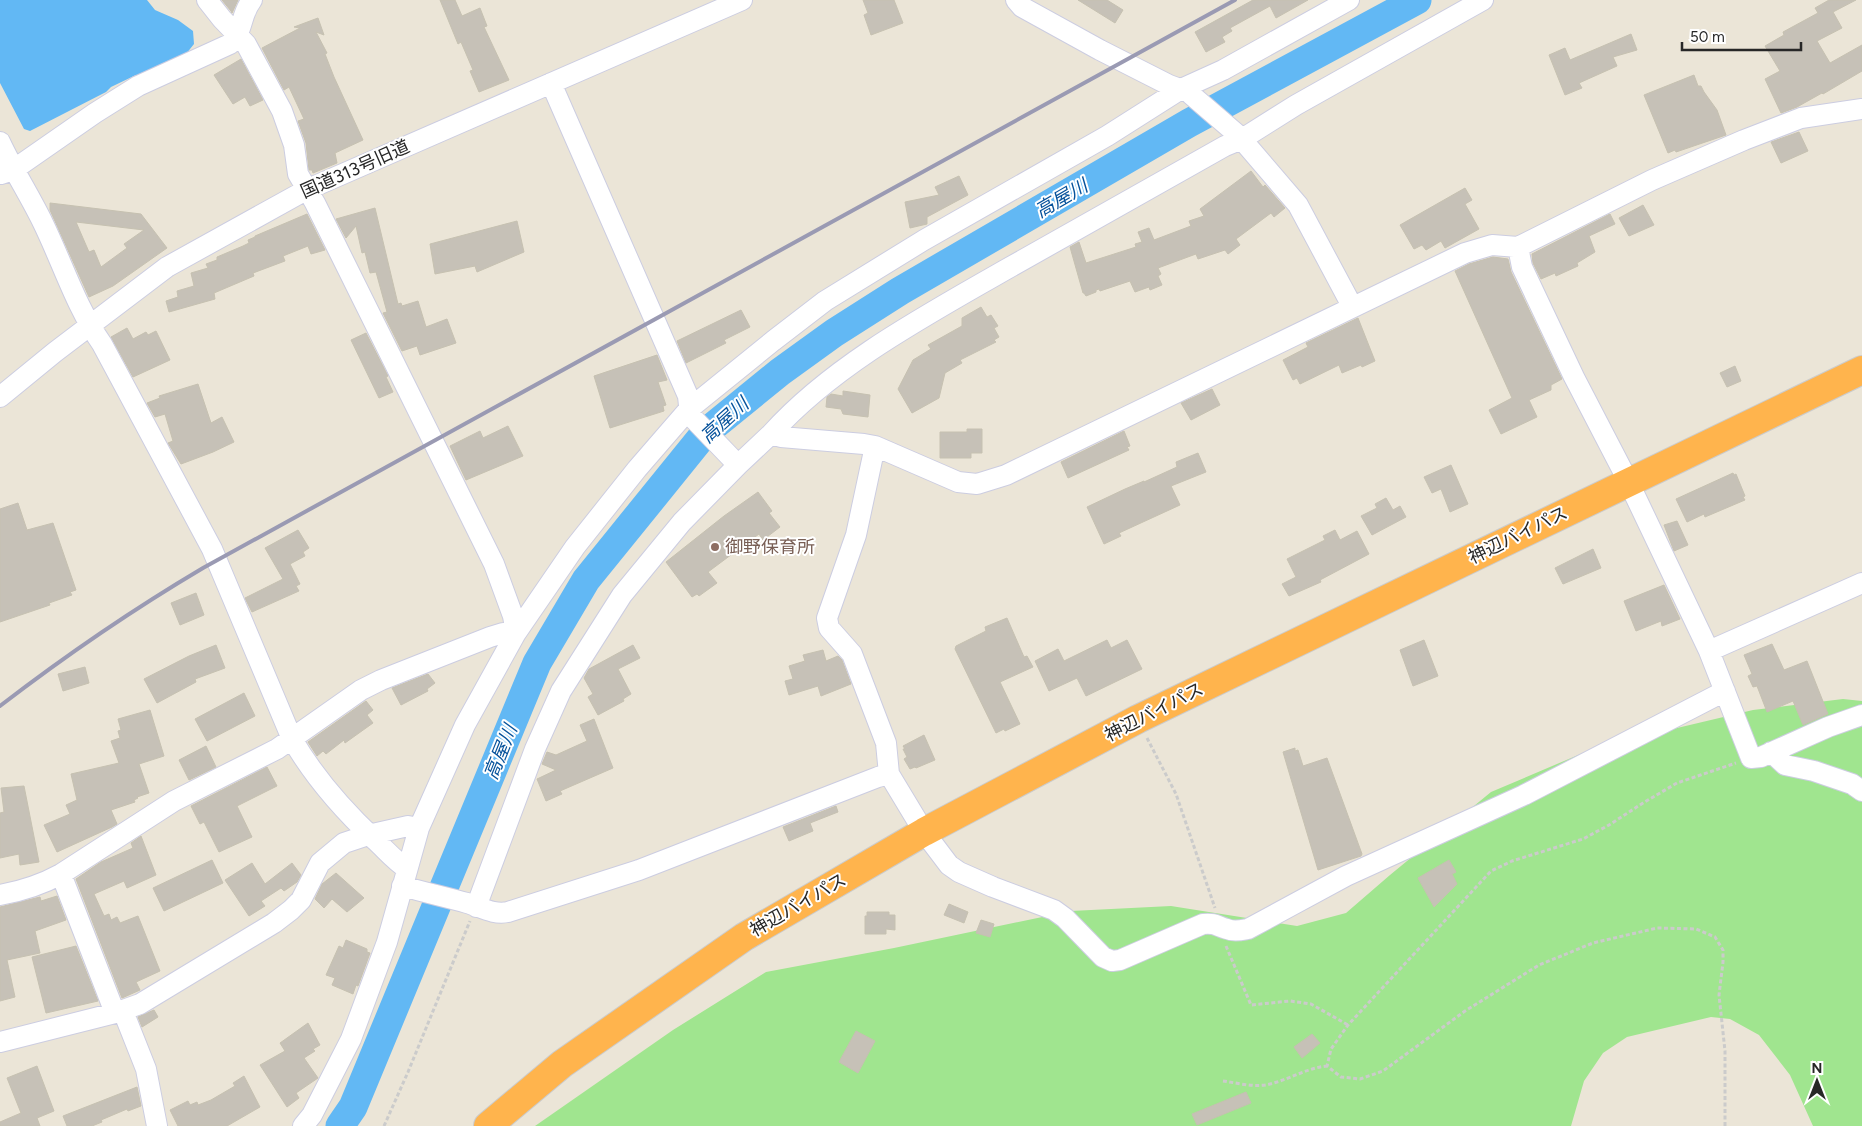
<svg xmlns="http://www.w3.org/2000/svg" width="1862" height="1126" font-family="Figtree,'Noto Sans JP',sans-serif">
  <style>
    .green { fill: #a0e58f }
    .water { fill: #62b8f4 }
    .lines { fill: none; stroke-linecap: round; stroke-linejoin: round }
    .river { stroke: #62b8f4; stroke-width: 29 }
    .building { fill: #c6c1b7; stroke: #c6c1b1; fill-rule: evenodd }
    .minor-casing { stroke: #cccde1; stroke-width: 22 }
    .highway-casing { stroke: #cbcbcb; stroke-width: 30 }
    .path { stroke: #cbcbcb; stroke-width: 3; stroke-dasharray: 4 2.5; stroke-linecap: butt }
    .minor { stroke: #fff; stroke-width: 20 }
    .highway { stroke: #ffb44d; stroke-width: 28 }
    .rail { stroke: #9a9ab3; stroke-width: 4 }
    .education-dot { fill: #8d6e63; stroke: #fff; stroke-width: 2 }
    .labels { text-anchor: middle; stroke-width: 4; stroke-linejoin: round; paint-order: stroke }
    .street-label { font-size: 18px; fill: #272727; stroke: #fff }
    .education-label { font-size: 18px; fill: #785e54; stroke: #fff; text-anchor: start }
    .water-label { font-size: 19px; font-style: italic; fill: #06529b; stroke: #fff }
  </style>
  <rect width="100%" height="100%" fill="#ebe5d7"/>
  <!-- green -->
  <path class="green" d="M1843,699l19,2v425h-49l-23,-51 -31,-40 -29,-16 -19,-2 -84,20 -24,16 -19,28 -13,45h-1036l138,-96 93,-58 128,-24 177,-37 100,-5 126,20 49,-13 44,-38 101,-83 106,-45 156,-37z"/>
  <!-- water -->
  <path class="water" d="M0,0h147l8,10 23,10 15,11 1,13 -8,10 -34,21h-16l-25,12 -5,5 -76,39 -6,-2 -24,-46z"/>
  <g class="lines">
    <!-- river -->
    <path class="river" d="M340,1126l13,-19 184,-444 49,-83 119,-147 75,-61 54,-39 66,-42 289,-168 228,-123"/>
  </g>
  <!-- building -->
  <path class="building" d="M222,0h16l-6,13 -1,-2z
    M440,0h15l7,16 18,-8 7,18 -3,1 25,53 -30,12 -9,-21 3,-1 -12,-28 -3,2z
    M863,0h31l9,23 -32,12 -7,-20 4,-2z
    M1078,0h29l16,10 -8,13z
    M1253,0h55l-32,18 -6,-12 -40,22 2,3 -10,6 3,5 -19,10 -11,-20z
    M1829,0h27l-23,12 9,16 -25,13 13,22 32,-18v26l-39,23 -1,-1 -25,14 -16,6 -16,-34 15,-8 -15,-25 19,-11 -1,-3 35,-19 -3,-5z
    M318,18l6,17 -8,-3 11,21 -2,1 9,23 29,63 -28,13 2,10 -24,10 -1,-3h-3l-3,-27 -8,-22 6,-2 -15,-32 -5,3 -22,-42 38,-20 -6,-1z
    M1631,34l6,16 -24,7 4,9 -38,17 3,5 -17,7 -16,-40 16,-7 5,12z
    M241,59l22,41 -13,6 -5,-9 -12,7 -19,-29z
    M1694,75l4,11h3l3,6 13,18 9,25 -50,17 -1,-2 -7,3 -24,-58z
    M1799,132l9,19 -27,12 -10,-21z
    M1251,171l12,16 2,-2 20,23 -11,9 -3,-4 -35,26 4,6 -12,9 -3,-4 -27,9 -2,-5 -38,14 3,6 -3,2 4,9 -12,5 -1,-3 -14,5 -5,-11 -30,10 -1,-2 -3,1v2l-10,4 -2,-3h-1l-13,-46 9,-5 7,21 50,-16 -1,-3 7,-2 -4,-10 11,-4 5,12 37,-14 -2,-5 15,-5 -4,-7z
    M959,176l9,19 -41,22v7l-17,4 -5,-26 34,-7 -4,-8z
    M1465,188l7,12 -7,4 14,25 -34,19 -4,-7 -15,9 -4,-5 -8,4 -14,-24z
    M50,203l91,11 26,34 -54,38 -24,11 -39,-87zM76,222l68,8 -20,14 3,4 -26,19 -7,-17 -5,2z
    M1643,205l11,20 -25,11 -10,-18z
    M375,208l23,96 3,-1 1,3 16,-5 8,26 21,-8 9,24 -36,12 -3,-9 -15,5 -19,-38 4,-1 -11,-40 -6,1 -5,-21 -3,1 -6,-27 -10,12 -10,-19z
    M307,214l18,36 -14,4 -3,-8 -25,10 2,5 -32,12 1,3 -40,17 1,6 -46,13 -3,-11 12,-4 -1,-6 17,-5 -3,-13 17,-5 -2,-4 11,-4v-3l26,-11 6,-3 -1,-3 7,-3v-1z
    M1610,214l5,10 -26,12 6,16 -18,11 1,3 -22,10 -1,-3 -14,6 -8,-16 -1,-9z
    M517,221l7,31 -47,20 -2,-6 -40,8 -5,-30z
    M1493,257l15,2 3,13 51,107 -11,6v5l-22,10 8,17 -36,17 -12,-24 23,-12 -57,-127 14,-7z
    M981,307l6,10 4,-2 7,11 -4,2 5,9 -5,3 2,2 -36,18 2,3 -17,10 -6,25 -27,15 -14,-24 15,-29 18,-11 -3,-4 34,-19v-8z
    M741,310l9,17 -26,13 2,3 -40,20 -9,-22z
    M1358,318l17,43 -13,6 -1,-2 -19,8 -3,-8 -39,19 -3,-6 -4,2 -10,-20 25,-13 -2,-4z
    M127,328l6,11 13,-7 2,3 8,-4 14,29 -37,17 -22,-40z
    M366,333l22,43 -2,1 7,15 -14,6 -28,-58z
    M657,355l10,25 -9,2 8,23 -3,1 1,5 -54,17 -16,-52z
    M1735,366l6,15 -14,6 -7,-14z
    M198,384l13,39 11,-6 12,25 -21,10 -32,12 -13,-21 5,-2 -8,-27 -10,3 -8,-14 13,-5 -1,-2z
    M1212,389l8,16 -29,15 -10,-17z
    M843,391l27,4 -2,22 -25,-3 -2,-5 -15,-2 1,-10 4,-3 12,2z
    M508,426l15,30 -57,24 -16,-34 30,-15 3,7z
    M967,429h15v24h-11v5h-31v-26h27z
    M1124,431l6,15 -3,1 2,3 -61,28 -7,-16z
    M1198,453l8,19 -35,14 9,19 -61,28 2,3 -17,8 -17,-37 38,-18 19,-8v1l33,-15 -1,-5z
    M1451,465l17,39 -18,8 -9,-23 -9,4 -8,-16z
    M1733,473l1,2 2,-1 9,22 -2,1 2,3 -40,17 -1,-3 -17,8 -11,-23z
    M758,492l14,19 -3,2 11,14 -17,13 -4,-6 -51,38 9,11 -18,13 -2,-2 -5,3 -26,-35 58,-46z
    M1386,498l7,12 7,-4 6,11 -34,18 -11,-19 16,-8 -2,-4z
    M18,503l9,27 26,-7 23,67 -6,2 2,3 -23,8 1,2 -50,17v-113z
    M1677,521l11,24 -14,6 -10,-26z
    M298,530l11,18 -6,4 2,4 -15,8 10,20 -4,2 3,5 -47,21 -7,-14 38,-19 -18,-31z
    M1335,530l5,10 17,-9 12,23 -49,26 1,2 -32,14 -7,-12 14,-7 -9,-18 38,-19 -2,-4z
    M1593,549l8,19 -38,16 -8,-16z
    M1664,585l16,34 -18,7 -1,-5 -25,10 -12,-30z
    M196,593l8,22 -24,10 -9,-22z
    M1007,618l17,39 3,-1 6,11 -33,15 20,42 -15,7 -1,-2 -8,4 -41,-84 1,-3 30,-15 -1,-4z
    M1107,640l4,8 16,-8 15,29 -56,27 -9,-18 -28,13 -14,-30 23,-12 6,12z
    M1424,640l14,36 -25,10 -13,-36z
    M1772,644l12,26 23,-9 21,53 -25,11 -10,-24 -26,11 -10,-26 -4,1 -5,-11 4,-2 -8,-19z
    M216,645l9,23 -30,11 1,3 -39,21 -13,-24 45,-23z
    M633,645l7,13 -22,11 13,25 -8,5 1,2 -26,14 -10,-18 5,-3 -9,-16 5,-9z
    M823,650l3,11 12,-5 4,4 9,24 -30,12 -3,-10 -29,9 -4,-14 8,-2 -4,-13 16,-5 -2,-6z
    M85,667l4,16 -26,8 -5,-17z
    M428,674l7,9 -8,6 1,2 -27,14 -9,-17z
    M244,693l11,23 -48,25 -12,-22z
    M366,701l7,9 -6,5 6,8 -28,20 -1,-3 -18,14 -3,-3 -6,5 -9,-14z
    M150,710l14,46 -25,8 10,29 -12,4 1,1 -4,2 1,2 -24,8 6,14 -5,3 -55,25 -13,-27 26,-11 -4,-9 11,-5 -6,-26 48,-11 -8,-22 9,-3 -2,-7 3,-1 -3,-11z
    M594,719l19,49 -53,23 2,3 -16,7 -9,-22 19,-9 -14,-6 5,-12 9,3 31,-14 -7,-16z
    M924,735l11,25 -19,8 -1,-1 -5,2 -6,-10 3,-2 -4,-8h2l-2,-3z
    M206,746l10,21 -27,13 -10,-20z
    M1295,748v3l3,-1 5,16 24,-8 35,96 -1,2 -43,14 -35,-118z
    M267,767l10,19 -40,20 15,31 -33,15 -15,-30 -4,2 -9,-18z
    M24,786l15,76 -19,3 -1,-11 -19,4v-45l4,-1 -3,-24z
    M836,806l2,6 -28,11 3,8 -24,10 -6,-14z
    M141,836l15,39 -29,13 -3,-7 -30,13 10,22 5,-2 2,6 6,-3 3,6 18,-7 22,55 -24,11 4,8 -18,8 -46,-119 25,-17 32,-14 -2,-5z
    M212,860l11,23 -59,28 -11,-23z
    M1449,860l7,12 -4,2 5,10 -23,23 -16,-29z
    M252,863l13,21 27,-21 9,12 -4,7 -13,9 -3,-3 -20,13 4,5 -16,10 -24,-36z
    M336,873l28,25 -17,14 -15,-13 -8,9 -9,-9 7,-15z
    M57,896l9,24 -31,11 5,22 -33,7 8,37 -15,4v-94l40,-10 1,4z
    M949,904l19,8 -4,11 -20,-8z
    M867,912h22v3h6v15l-9,-1v5h-21v-18h2z
    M981,920l13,4 -4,13 -14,-4z
    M346,940l21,9v3l3,1 -12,33 -2,-1 -3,9 -21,-9 3,-7 -9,-3 13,-29 4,2z
    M76,946l22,55 -52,12 -14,-56z
    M154,1010l4,7 -16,10 -4,-10z
    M308,1023l12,22 -7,4 2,2 -11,7 14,20 -22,15 3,5 -12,9 -27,-42 25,-14 -5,-8z
    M856,1031l19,10 -17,32 -19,-11z
    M1312,1034l8,9 -18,15 -8,-11z
    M37,1066l17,45 -17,7 3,8h-40v-4l21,-9 -14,-35z
    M244,1076l16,31 -33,19h-49l-8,-16 18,-9 2,4 7,-3 1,3 13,-5 24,-14 -2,-3z
    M137,1087l4,19 -13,5 -1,-2 -26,11 1,2 -10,4h-25l-4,-10z
    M1246,1092l5,11 -54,22 -5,-11z"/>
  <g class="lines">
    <!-- minor casing -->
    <g class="minor-casing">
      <path id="minor" d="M207,0l15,19 24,25 36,67 12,34 4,29 17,29 179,361 19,52 3,17
        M1016,0l6,7 78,43 69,35 19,7 50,43 60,70 54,101
        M551,83l137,313 2,19 48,50 33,-31 10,3 83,7 11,2 83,36 19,2 29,-9 459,-222 27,-8 26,2 134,-67 92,-40 57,-22 61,-9
        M0,142c13,28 30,54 43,81 20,41 33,84 59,121l110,205 80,190c22,38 51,71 83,101 11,10 19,20 31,28
        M1,174l12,-4 82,-57 43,-27 92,-42c14,-13 10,-29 22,-44
        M1518,247l4,20 52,110 54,104 81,170 42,107 10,-1 67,-30 34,-12
        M0,397l55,-45 112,-85 139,-77 436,-190
        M771,434c62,-69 154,-118 234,-164 74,-41 147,-83 220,-124l17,-7 54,-34 187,-105
        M875,446l-19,89 -29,83 2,10 23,26 34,89 3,31
        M1709,651l153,-68
        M1771,752l14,13 29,6 38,13 10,7
        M61,874l54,139
        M402,886c21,6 43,11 65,17 14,4 26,12 41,9l131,-42 239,-93 11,-3 35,58 25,33 10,7 34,15 61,23 11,8 38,39 9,4 8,-1 83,-36c14,-1 13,2 24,5 7,3 15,1 21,0l98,-53 178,-81 201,-104
        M0,895c22,-4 41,-10 61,-21l113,-73 103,-52 84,-59 20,-10 109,-43 13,-4h13
        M476,907l59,-158 26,-58 61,-96 60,-73 56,-57
        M123,1011l23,58 11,57
        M0,1042l115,-29 25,-9 134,-81 17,-13 10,-10 19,-37 24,-20 24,-8 40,-9 11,2
        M303,1126l9,-11 39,-76 36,-97 32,-114 46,-103 51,-92 59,-86 62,-78 52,-60 84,-68 52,-40 99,-61 183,-104 74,-47 42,-19 126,-70"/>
    </g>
    <!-- highway casing -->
    <g class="highway-casing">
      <path id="highway" d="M488,1126l74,-62 182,-127 180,-105 214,-113 724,-349"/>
    </g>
    <!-- path -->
    <path class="path" d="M1147,738l29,56 39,114
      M1226,946l25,59 39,-4 21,3 37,21
      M1223,1081c15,2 32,7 47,3 20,-5 37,-16 57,-18
      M384,1126l24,-54 62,-151
      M1725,1126v-75l-6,-56 4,-33v-12l-8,-13 -19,-8 -39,-1 -64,15 -54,22 -74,46 -82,60 -23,8 -19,-2 -14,-11 4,-17 17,-24 143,-154 21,-10 71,-22 26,-14 34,-22 34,-20 59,-20"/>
    <!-- minor -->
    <use href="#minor" class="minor"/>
    <!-- highway -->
    <use href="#highway" class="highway"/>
    <!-- rail -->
    <path class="rail" d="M0,706c65,-50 132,-96 203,-138l1032,-568"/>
  </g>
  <!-- markers -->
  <circle class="education-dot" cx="715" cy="547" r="5"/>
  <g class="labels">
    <!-- street labels -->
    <g class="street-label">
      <text transform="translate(355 169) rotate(-24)" y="6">国道313号旧道</text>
      <text transform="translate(1518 535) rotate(-26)" y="6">神辺バイパス</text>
      <text transform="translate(1154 712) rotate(-27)" y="6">神辺バイパス</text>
      <text transform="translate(798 905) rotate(-30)" y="6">神辺バイパス</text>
    </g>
    <!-- education labels -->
    <g class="education-label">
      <text x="725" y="553">御野保育所</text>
    </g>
    <!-- water labels -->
    <g class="water-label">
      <text transform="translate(1061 198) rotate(-30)" y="7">高屋川</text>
      <text transform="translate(724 420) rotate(-42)" y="7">高屋川</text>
      <text transform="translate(500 752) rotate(-68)" y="7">高屋川</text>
    </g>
  </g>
  <!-- north arrow -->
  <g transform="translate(1817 1081)" stroke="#ffffff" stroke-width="4" paint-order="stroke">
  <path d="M0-4L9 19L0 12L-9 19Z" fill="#272727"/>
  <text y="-8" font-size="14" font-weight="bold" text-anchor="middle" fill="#272727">N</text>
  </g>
  <!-- scale -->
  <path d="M1682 42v8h119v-8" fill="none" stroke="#272727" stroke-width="2.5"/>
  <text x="1690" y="42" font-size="15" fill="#272727" stroke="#ffffff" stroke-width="4" paint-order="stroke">50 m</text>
</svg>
